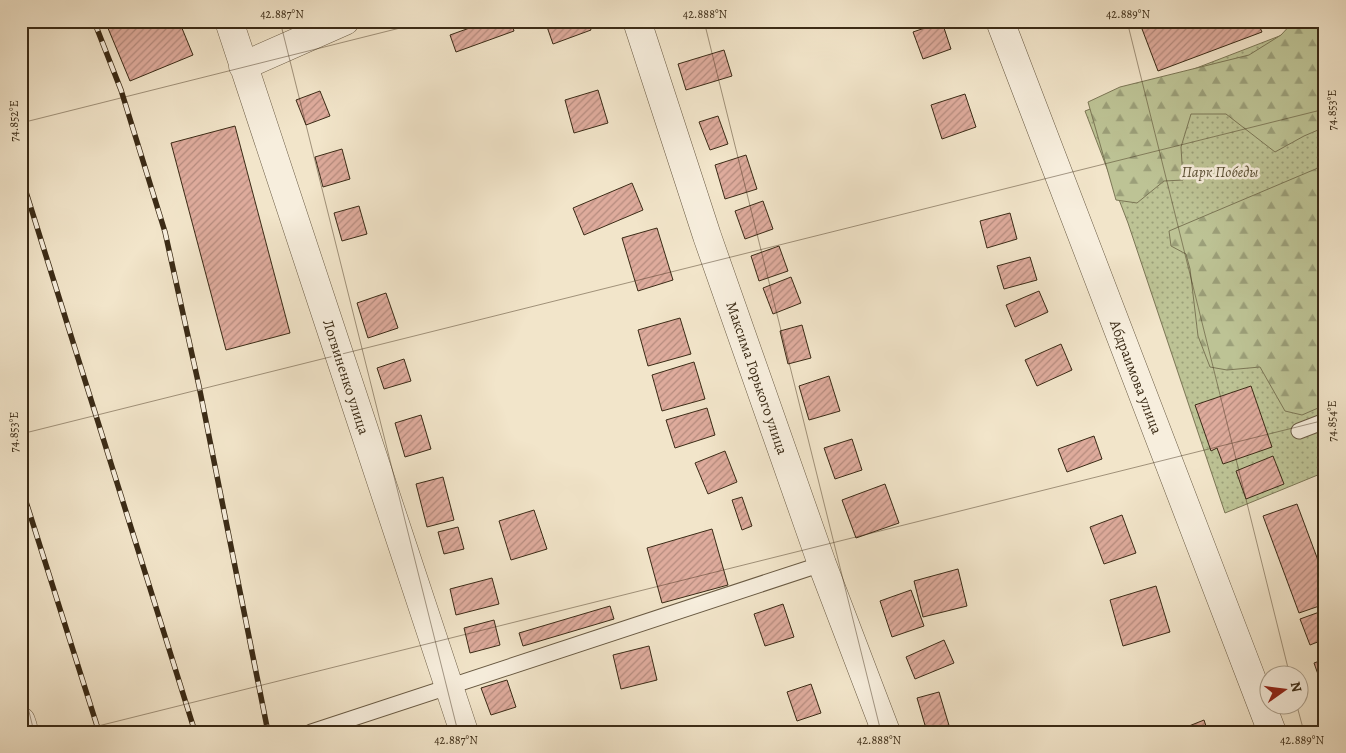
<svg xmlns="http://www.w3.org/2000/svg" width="1346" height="753" font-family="Alegreya,serif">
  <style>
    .grass { fill: url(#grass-dots); stroke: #7c7756 }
    .forest { fill: url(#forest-firs); stroke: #7c7756 }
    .building { fill: url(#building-hatch); stroke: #3b2b16 }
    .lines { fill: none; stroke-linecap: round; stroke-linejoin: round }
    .lane-casing { stroke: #695a43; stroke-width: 17 }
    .street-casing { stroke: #695a43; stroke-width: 29 }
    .lane { stroke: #f7eedd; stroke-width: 15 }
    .street { stroke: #f7eedd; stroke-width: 28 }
    .rail-casing { stroke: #3b2b16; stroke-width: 5.5 }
    .rail { stroke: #f7eedd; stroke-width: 4; stroke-dasharray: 11; stroke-linecap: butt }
    .ticks { fill: none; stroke: #3b2b16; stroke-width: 1; stroke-opacity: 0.45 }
    .labels { text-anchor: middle; stroke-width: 5; stroke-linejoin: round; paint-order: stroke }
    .park-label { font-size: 15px; font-style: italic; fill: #5c5136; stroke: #f7eedd }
    .street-label { font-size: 15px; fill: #3b2b16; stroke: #f7eedd }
    .neatline { fill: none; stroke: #3b2b16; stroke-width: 2 }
    .ticks-label { font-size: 12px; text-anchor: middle; fill: #3b2b16 }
  </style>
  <defs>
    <pattern id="grass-dots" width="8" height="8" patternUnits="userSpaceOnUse" patternTransform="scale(1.25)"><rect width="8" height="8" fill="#bdc395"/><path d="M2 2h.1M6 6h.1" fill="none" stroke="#9b9f79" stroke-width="1.8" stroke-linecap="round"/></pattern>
    <pattern id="forest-firs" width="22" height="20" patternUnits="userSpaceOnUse" patternTransform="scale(1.25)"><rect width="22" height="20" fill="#bdc395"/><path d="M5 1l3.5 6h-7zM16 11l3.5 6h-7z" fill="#9b9f79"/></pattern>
    <pattern id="building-hatch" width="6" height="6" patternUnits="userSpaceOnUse" patternTransform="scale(1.25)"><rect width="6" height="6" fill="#deab9c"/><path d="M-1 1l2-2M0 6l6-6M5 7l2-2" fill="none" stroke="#b58b7e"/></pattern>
  </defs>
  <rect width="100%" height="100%" fill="#f2e5ca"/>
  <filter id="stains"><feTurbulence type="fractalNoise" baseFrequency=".004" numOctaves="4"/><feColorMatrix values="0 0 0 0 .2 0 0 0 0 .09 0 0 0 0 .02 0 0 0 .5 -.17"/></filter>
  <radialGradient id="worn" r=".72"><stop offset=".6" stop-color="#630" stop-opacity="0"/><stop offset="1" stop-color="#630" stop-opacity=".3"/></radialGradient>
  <!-- grass -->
  <path class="grass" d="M1325,21v451l-100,41 -97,-290 -43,-112 223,-86z"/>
  <!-- forest -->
  <path class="forest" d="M1294,21h31v106l-21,9 -29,16 -49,-38h-35l-10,33 2,33 -19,1 -27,22 -21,-3 -28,-98 32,-15 129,-32 32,-20z
    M1325,165v240l-23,10 -17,-4 -25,-44 -33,3 -17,-3 -12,-31 -8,-67 -4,-15 -15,-8 -2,-15z"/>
  <!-- building -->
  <path class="building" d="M105,21h74l14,34 -63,26z
    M489,21h22l3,10 -58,21 -6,-17z
    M545,21h43l3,9 -38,14z
    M1139,21h118l5,11 -104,39z
    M942,22l9,27 -28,10 -10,-27z
    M724,50l8,26 -46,14 -8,-26z
    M598,90l10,33 -34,10 -9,-33z
    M320,91l10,25 -24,9 -10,-25z
    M965,94l11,33 -34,12 -11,-34z
    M718,116l10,28 -18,6 -11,-28z
    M235,126l55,207 -64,17 -55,-207z
    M342,149l8,30 -27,8 -8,-30z
    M746,155l11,34 -32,10 -10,-34z
    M632,183l11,27 -59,25 -11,-27z
    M763,201l10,28 -28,10 -10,-28z
    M359,206l8,28 -25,7 -8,-28z
    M1010,213l7,26 -30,9 -7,-27z
    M657,228l16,52 -35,11 -16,-53z
    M779,246l9,25 -29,10 -8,-25z
    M1030,257l7,23 -33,9 -7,-23z
    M791,277l10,26 -28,11 -10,-26z
    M1039,291l9,21 -33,15 -9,-22z
    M386,293l12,35 -30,10 -11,-35z
    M680,318l11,36 -43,12 -10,-36z
    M802,325l9,33 -23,6 -8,-33z
    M1061,344l11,26 -35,16 -12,-26z
    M404,359l7,22 -27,8 -7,-21z
    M694,362l11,37 -43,12 -10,-36z
    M829,376l11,35 -31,9 -10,-34z
    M1251,386l21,61 -49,17 -6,-16 -6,3 -16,-46z
    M707,408l8,27 -40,13 -9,-28z
    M421,415l10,34 -26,8 -10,-34z
    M1094,436l8,23 -35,13 -9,-23z
    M852,439l10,31 -27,9 -11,-31z
    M725,451l12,31 -29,12 -13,-31z
    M1273,456l11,28 -38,15 -10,-28z
    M443,477l11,43 -27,7 -11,-43z
    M885,484l14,39 -43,15 -14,-38z
    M742,497l10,29 -10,4 -10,-30z
    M1297,504l28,75v25l-26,9 -36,-97z
    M534,510l13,39 -36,11 -12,-39z
    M1122,515l14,38 -32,11 -14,-37z
    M458,527l6,22 -20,5 -6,-22z
    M712,529l16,56 -66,18 -15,-55z
    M958,569l9,37 -44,11 -9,-36z
    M492,578l7,26 -43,11 -6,-26z
    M1156,586l14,46 -47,14 -13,-46z
    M911,590l13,36 -32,11 -12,-36z
    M783,604l11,33 -29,9 -11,-32z
    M610,606l4,13 -91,27 -4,-13z
    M1325,610v29l-15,6 -10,-26z
    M494,620l6,25 -30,8 -6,-25z
    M944,640l10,23 -39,16 -9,-22z
    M649,646l8,34 -36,9 -8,-34z
    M1325,659v35l-11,-31z
    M507,680l9,27 -25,8 -10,-27z
    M811,684l10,29 -24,8 -10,-29z
    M939,692l12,40h-24l-10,-34z
    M1204,720l4,12h-34z"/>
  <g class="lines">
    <!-- lane casing -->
    <g class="lane-casing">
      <path id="lane" d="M1299,431l26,-10
        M311,732l511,-168"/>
    </g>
    <!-- street casing -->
    <g class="street-casing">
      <path id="street" d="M229,21l235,711
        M637,21l70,215 115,328 64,168
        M1000,21l272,711
        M243,66l102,-45
        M21,721l2,6 -1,5"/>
    </g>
    <!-- lane -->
    <use href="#lane" class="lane"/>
    <!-- street -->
    <use href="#street" class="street"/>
    <!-- rail casing -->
    <g class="rail-casing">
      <path id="rail" d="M94,21l27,69 44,142 34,154 69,346
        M21,176l174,556
        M21,486l78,246"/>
    </g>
    <!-- rail -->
    <use href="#rail" class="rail"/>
  </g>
  <!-- ticks -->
  <path class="ticks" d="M280,21l178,711M704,21l177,711M1127,21l163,655M21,123l407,-102M21,434l1304,-325M21,679l13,53M1297,706l7,26M74,732l1251,-312M1322,732l3,-1"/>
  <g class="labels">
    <!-- park labels -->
    <g class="park-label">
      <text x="1220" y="177">Парк Победы</text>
    </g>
    <!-- street labels -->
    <g class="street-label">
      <text transform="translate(346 377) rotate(72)" y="5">Логвиненко улица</text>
      <text transform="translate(1136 377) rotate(69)" y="5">Абдраимова улица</text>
      <text transform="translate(757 378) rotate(71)" y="5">Максима Горького улица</text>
    </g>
  </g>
  <!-- margin -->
  <rect width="1346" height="753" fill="none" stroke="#f2e5ca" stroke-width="55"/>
  <!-- north arrow -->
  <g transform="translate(1284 690) rotate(76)"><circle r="24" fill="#f7eedd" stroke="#aca08d"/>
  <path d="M0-4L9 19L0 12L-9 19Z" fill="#8f2418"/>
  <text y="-8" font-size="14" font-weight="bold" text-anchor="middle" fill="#3b2b16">N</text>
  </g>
  <rect x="28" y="28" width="1290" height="698" class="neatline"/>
  <g class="ticks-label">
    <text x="282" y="18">42.887°N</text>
    <text x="705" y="18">42.888°N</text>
    <text x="1128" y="18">42.889°N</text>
    <text transform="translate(1332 110) rotate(-90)" y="4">74.853°E</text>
    <text transform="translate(14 121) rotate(-90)" y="4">74.852°E</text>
    <text transform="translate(1332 421) rotate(-90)" y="4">74.854°E</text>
    <text transform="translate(14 432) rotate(-90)" y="4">74.853°E</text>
    <text x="456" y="744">42.887°N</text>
    <text x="879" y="744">42.888°N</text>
    <text x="1302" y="744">42.889°N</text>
  </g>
  <rect width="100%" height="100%" filter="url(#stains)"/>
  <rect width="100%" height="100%" fill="url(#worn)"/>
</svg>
